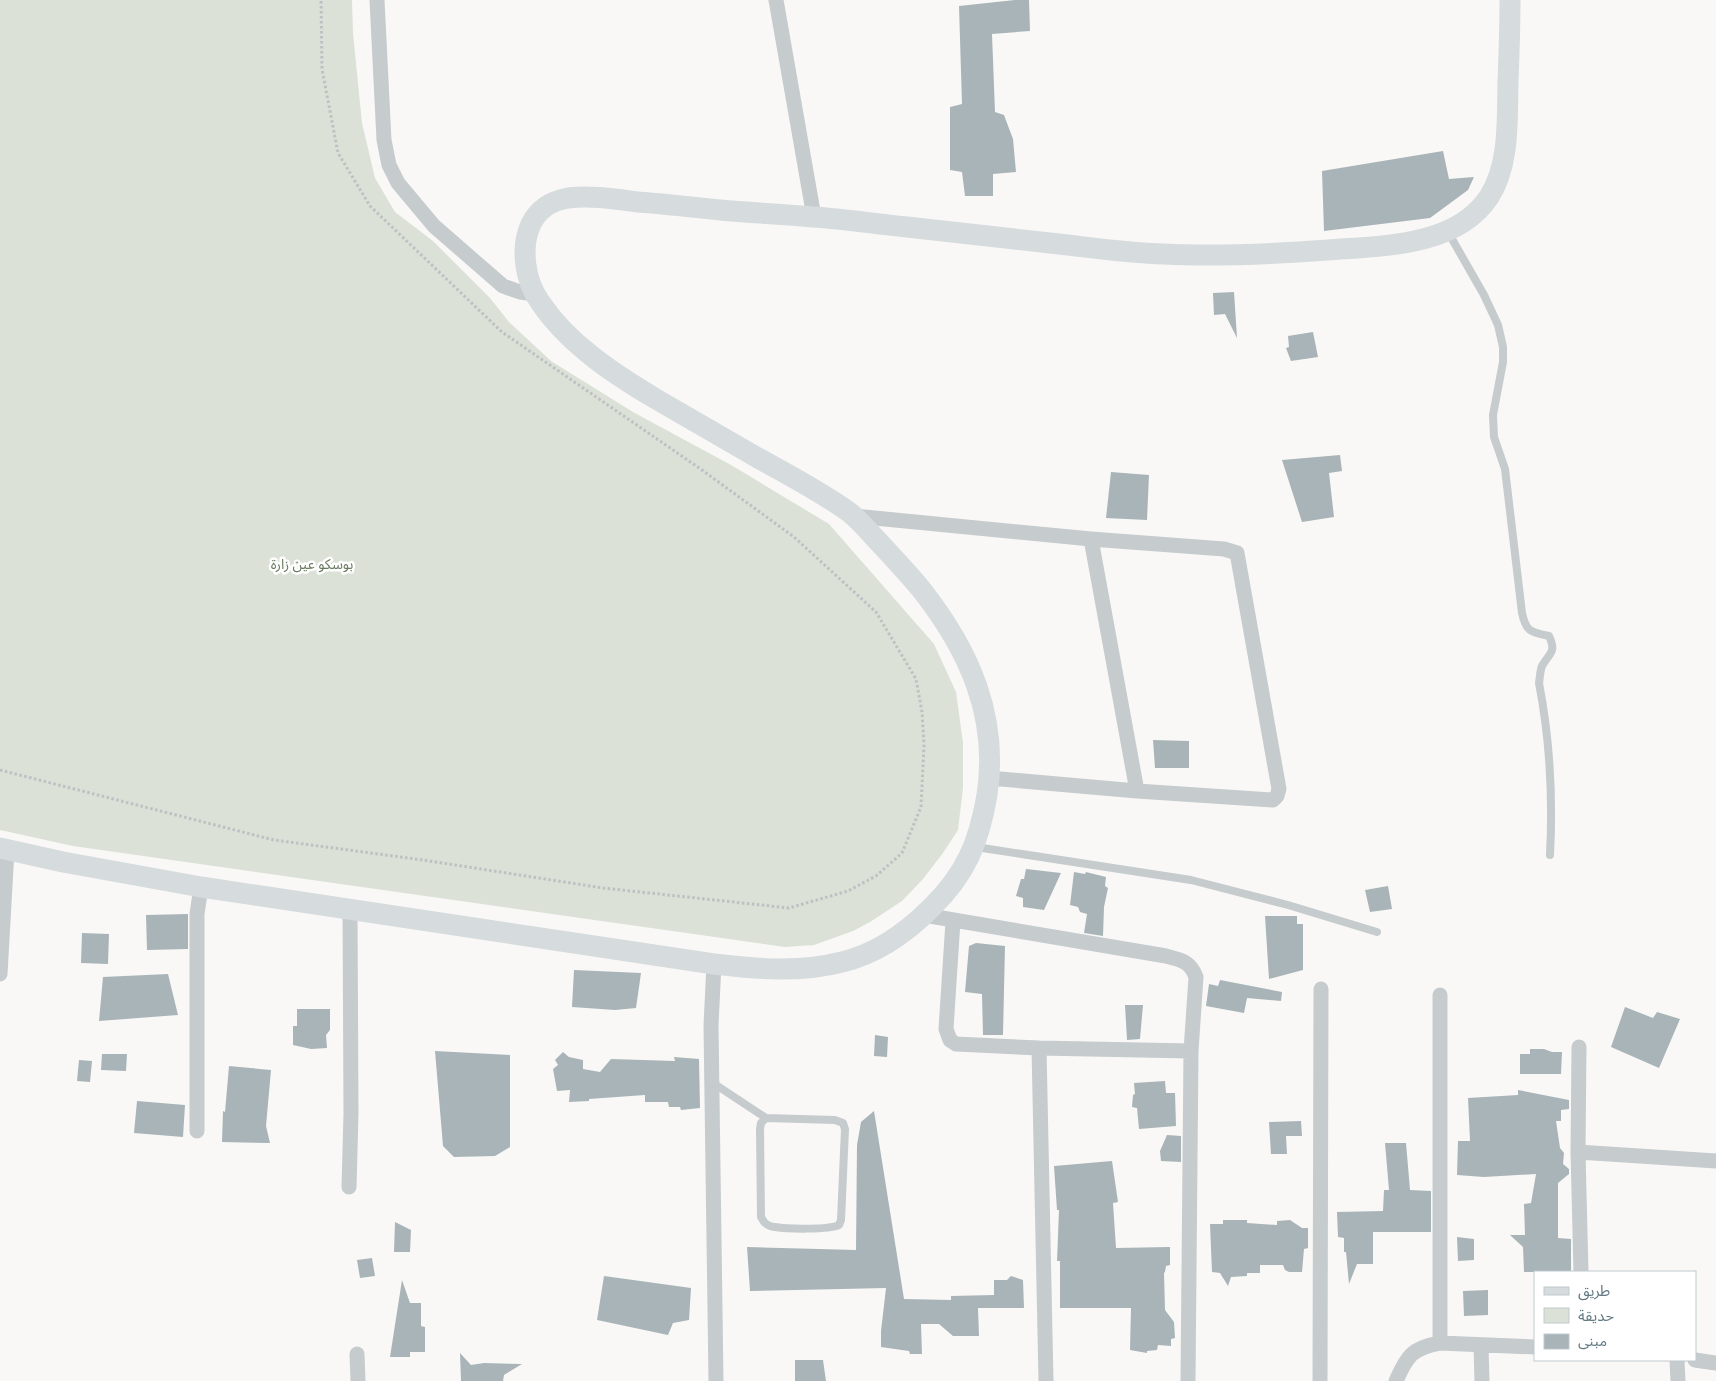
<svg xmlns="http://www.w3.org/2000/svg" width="1716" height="1381" font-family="Overpass,'Noto Sans Arabic',sans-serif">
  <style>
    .green { fill: #dbe1d7 }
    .building { fill: #a8b4b8 }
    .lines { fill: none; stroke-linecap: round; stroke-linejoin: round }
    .path { stroke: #bdc1c3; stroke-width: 3; stroke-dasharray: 2.5 2.5; stroke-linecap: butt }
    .lane { stroke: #c6cbce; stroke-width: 8 }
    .street { stroke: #c6cbce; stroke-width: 15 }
    .secondary { stroke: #d6dbde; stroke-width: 21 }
    .labels { text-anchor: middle; stroke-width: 5; stroke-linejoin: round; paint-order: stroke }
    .park-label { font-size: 14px; fill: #697a61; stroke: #fff }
  </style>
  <rect width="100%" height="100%" fill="#f9f8f6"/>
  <!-- green -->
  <path class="green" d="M0,0h352l1,33 9,90 13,55 20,34 38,29 57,57 19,24 42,39 82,51 98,53 98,59 105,120 22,48 7,51v45l-5,42 -15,23 -20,26 -21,22 -32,21 -17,9 -39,14 -29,2 -712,-101 -73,-16z"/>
  <!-- building -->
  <path class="building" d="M1015,0h14l1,31 -38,3 3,78 9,3 9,24 3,33 -23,2v22h-28l-3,-24 -12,-2v-63l12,-3 -3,-98z
    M1443,151l6,28 25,-2 -6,13 -38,28 -106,13 -2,-60z
    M1234,292l3,46 -12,-24 -11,1 -1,-22z
    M1313,332l5,25 -27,4 -5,-13 3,-1 -1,-11z
    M1340,455l2,16 -13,2 5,44 -32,5 -20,-62z
    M1111,472l38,3 -2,45 -41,-2z
    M1153,740l36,1v27h-34z
    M1026,869l35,4 -17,37 -21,-3v-9l-7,-2 5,-17h3z
    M1074,872l11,2 1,-2 20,5 -1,9 3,2 -4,19 -1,29 -19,-3 3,-19 -7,-2 -2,-5 -8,-2z
    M1388,886l4,23 -22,3 -5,-22z
    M188,914v35l-41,1 -1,-35z
    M1265,916h32v8h6v46l-34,9z
    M82,933l27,1 -1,30 -27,-1z
    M976,943l29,3 -2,89h-20l-1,-41 -17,-2 4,-46z
    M574,970l67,3 -5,35 -21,2 -43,-3z
    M168,974l10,41 -79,6 4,-44z
    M1220,980l62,12 -1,9 -34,-3 -3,15 -38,-7 3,-22 9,2z
    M1125,1005h18l-3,34 -13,1z
    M1625,1007l28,11 4,-6 23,7 -21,49 -48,-21z
    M297,1009h33v21l-4,5 1,13 -16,1 -18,-4v-19h4z
    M875,1035l13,2 -1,20 -13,-1z
    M1530,1049h14l8,3h10l-1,22h-41v-20h10z
    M435,1051l75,4v92l-15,9 -41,1 -11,-11z
    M563,1052l6,5 14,3v9l17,3 11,-13 64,2 -1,-4 25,2 1,49 -19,2 -1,-3h-11l-1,-5h-23v-7l-56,4v2l-20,1 1,-12 -13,1 -4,-22 5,-4 -3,-5z
    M102,1054h25l-1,17 -25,-1z
    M79,1060l13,1 -2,21 -13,-1z
    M229,1066l42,4 -5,56 4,17 -48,-1 1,-31 2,1z
    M1165,1081l1,12h9l1,33 -37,3 -2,-21 -5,-1 1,-12 2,-1 -1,-11z
    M1518,1090l51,10v9l-8,1v11h-5l4,27 4,5 -1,11 6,5v5l-11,9v55l13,1v33h-47l-1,-25 -13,-12h15l-1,-31 7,-1 5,-29 -52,3 -27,-2 1,-34h12l-2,-43 50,-3z
    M137,1101l48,4 -2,32 -49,-4z
    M874,1111l30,188 47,1v-4l43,-1v-15h13l4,-4 12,4 1,28h-46l1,28h-26l-14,-12h-18l1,30h-12l-1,-3 -28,-4v-16l5,-43 -136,3 -3,-44 109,3 1,-105 4,-23z
    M1301,1121l1,15h-16l1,18h-16l-2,-32z
    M1167,1135l14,1v26l-20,-1 -1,-10z
    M1385,1143h21l4,47 21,1v41h-58v32h-16l-8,20 -3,-32h-2v-14l-6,-1 -1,-25 46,-1 1,-21h5z
    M1112,1161l6,41 -5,1 3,45 54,-1v18l-4,1 -1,6 -1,1 1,37 9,12 1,16 -4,1v7l-13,-1 -1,5 -10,1v2l-17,-3 1,-42h-71v-47h-3l2,-51h-2l-3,-44z
    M1223,1220h24v3l30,2v-4l13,-1 12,8h6v20l-4,1 -2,23h-13l-4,-2 -2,-5h-23v8h-13v3l-16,1 -3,9 -8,-13 -8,-1 -2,-48h13z
    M395,1222l16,8 -1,22h-16z
    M1457,1237l17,2v21l-16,1z
    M372,1258l3,18 -15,2 -3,-18z
    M604,1276l87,12 -2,32 -16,3 -5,12 -71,-15z
    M402,1280l8,23h11v23l4,1v25h-15v5h-20z
    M1488,1290v25l-24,1 -1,-25z
    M460,1353l11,12 13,-2 38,1 -18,11 -1,6h-42z
    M795,1360h28l3,21h-31z"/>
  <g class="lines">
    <!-- path -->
    <path class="path" d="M0,770l274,70 149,20 180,28 186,20 59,-17 28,-15 26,-23 19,-46 3,-62 -2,-33 -6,-33 -40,-67 -82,-75 -92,-67 -200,-138 -132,-126 -32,-53 -16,-84 -1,-69"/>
    <!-- lane -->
    <path class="lane" d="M1448,232l36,63 14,30 5,22v15l-10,53 1,22 11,32 17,144c4,19 9,19 27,23 8,17 0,17 -7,30 -2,5 -2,11 -3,17 11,57 14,114 11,172
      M976,847l215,33 97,25 89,27
      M713,1083l53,35
      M766,1118l69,2 8,3 2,6 -4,91 -2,5c-10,5 -52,4 -64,2 -4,0 -8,-2 -11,-5l-3,-5 -1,-88 1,-6z"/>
    <!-- street -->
    <path class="street" d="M377,0l7,140 5,25 9,18 36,43 69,60 17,6 15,2
      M776,0l38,217
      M854,516l237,23 133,10 13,4 42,236 -2,7 -4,4 -136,-9 -148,-13
      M1091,539l46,252
      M924,915l242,41c15,4 24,5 30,21l-5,74 -3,330
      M953,921l-7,108 4,11 6,4 83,4 152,3
      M714,964l-3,61 5,356
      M0,974l7,-124
      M1579,1047l-1,105 3,120
      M1039,1048l7,333
      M197,1131v-217l4,-27
      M1578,1152l138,9
      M349,1187l2,-74 -1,-204
      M1440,1343v-348
      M1481,1346l1,35
      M357,1354l1,27
      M1677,1360l1,21
      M1695,1360l21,3
      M1320,1381l1,-392
      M1396,1381c11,-25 16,-33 44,-38l95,4"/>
    <!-- secondary -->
    <path class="secondary" d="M0,848l63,14 138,25 513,77c42,5 86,9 128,-2 34,-8 65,-30 89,-54 35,-34 48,-66 56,-113 12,-79 -18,-145 -66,-206 -15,-18 -31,-35 -47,-52 -8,-9 -16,-18 -25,-25 -29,-21 -60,-37 -91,-54 -34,-20 -68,-39 -102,-59 -42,-25 -88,-55 -116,-97 -15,-21 -20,-54 -9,-78 8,-16 20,-23 37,-26 22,-3 47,1 70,4 27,2 54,5 82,8 31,3 62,4 93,7 32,2 63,7 94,10 50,6 101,11 152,17 35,4 69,9 105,10 54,3 109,0 164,-4 53,-4 128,-3 161,-53 21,-32 18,-78 19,-115 1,-27 2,-55 2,-82"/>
  </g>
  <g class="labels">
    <!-- park labels -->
    <g class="park-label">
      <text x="312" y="569">بوسكو عين زارة</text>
    </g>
  </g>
  <!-- legend -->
  <rect x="1534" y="1271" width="162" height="90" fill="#ffffff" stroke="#c0c9cd"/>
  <rect x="1544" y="1287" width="25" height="8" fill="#d6dbde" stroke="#c0c9cd"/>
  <text x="1578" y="1296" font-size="15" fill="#627983">طريق</text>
  <rect x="1544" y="1308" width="25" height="15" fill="#dbe1d7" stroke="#c0c9cd"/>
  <text x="1578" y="1321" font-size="15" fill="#627983">حديقة</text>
  <rect x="1544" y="1334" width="25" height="15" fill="#a8b4b8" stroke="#c0c9cd"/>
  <text x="1578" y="1346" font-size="15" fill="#627983">مبنى</text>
</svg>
